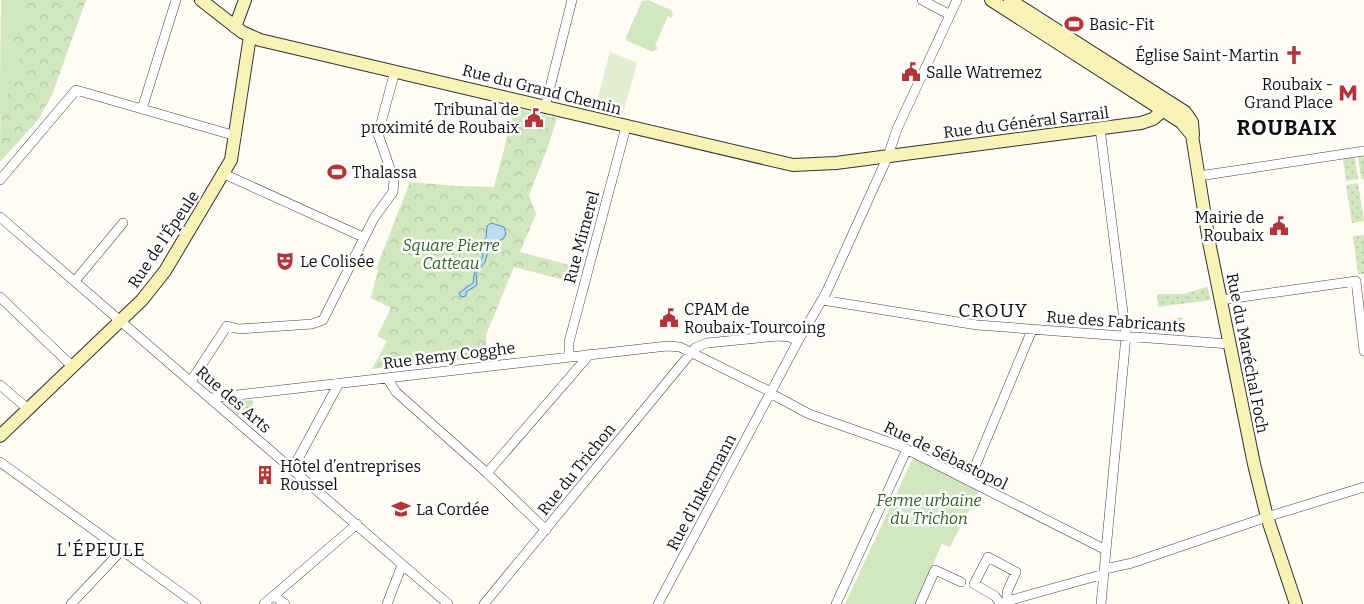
<svg xmlns="http://www.w3.org/2000/svg" width="1364" height="604" font-family="Bitter,serif">
  <style>
    .grass { fill: url(#grass-dots) }
    .park { fill: url(#park-crowns) }
    .garden { fill: #d2e6c0 }
    .pitch { fill: #e3eed1 }
    .water { fill: #bedcf1; stroke: #4c8ec0 }
    .lines { fill: none; stroke-linecap: round; stroke-linejoin: round }
    .street-casing { stroke: #434343; stroke-width: 10 }
    .secondary-casing { stroke: #323232; stroke-width: 14 }
    .street { stroke: #fff; stroke-width: 9 }
    .secondary { stroke: #f7f2b6; stroke-width: 12 }
    .labels { text-anchor: middle; stroke-width: 5; stroke-linejoin: round; paint-order: stroke }
    .poi-label { font-size: 16px; fill: #101010; stroke: #fff; text-anchor: start }
    .street-label { font-size: 16px; fill: #101010; stroke: #fff }
    .park-label { font-size: 16px; font-style: italic; fill: #306226; stroke: #fff }
    .neighbourhood-label { font-size: 18px; letter-spacing: 1px; fill: #101010; stroke: #fff }
    .quarter-label { font-size: 19px; letter-spacing: 1px; fill: #101010; stroke: #fff }
    .district-label { font-size: 21px; font-weight: bold; letter-spacing: 1px; fill: #101010; stroke: #fff }
  </style>
  <defs>
    <pattern id="grass-dots" width="8" height="8" patternUnits="userSpaceOnUse" patternTransform="scale(1.25)"><rect width="8" height="8" fill="#d2e6c0"/><path d="M2 2h.1M6 6h.1" fill="none" stroke="#b3c4a4" stroke-width="1.8" stroke-linecap="round"/></pattern>
    <pattern id="park-crowns" width="20" height="18" patternUnits="userSpaceOnUse" patternTransform="scale(1.25)"><rect width="20" height="18" fill="#d2e6c0"/><path d="M2 6a3 3 0 1 1 6 0M12 15a3 3 0 1 1 6 0" fill="none" stroke="#b3c4a4"/></pattern>
  </defs>
  <rect width="100%" height="100%" fill="#fefcf4"/>
  <!-- grass -->
  <path class="grass" d="M1364,156v23h-3l-3,-22z
    M1355,157l3,22 -12,2 -3,-22z
    M1358,183l6,38 -12,2 -6,-38z
    M1364,235v39h-6l-5,-38z
    M1207,287l4,13 -53,7 -1,-13h26z
    M1182,317l1,10 -25,-1v-4z
    M253,400l-3,24 -21,-17 3,-6z"/>
  <!-- park -->
  <path class="park" d="M1,0h85l-34,95 -14,25 -38,42z
    M515,108l42,10 -8,26 -20,51 7,19 -16,38 57,15 -5,15 -58,-15 -28,68 1,14 -5,1v7l-110,12 15,-28 -10,-5 14,-28 -20,-10 7,-28 -2,-1 34,-87 46,4 38,1z"/>
  <!-- garden -->
  <path class="garden" d="M1,0h29l-16,39 7,29 -21,42z
    M648,0l23,10 2,4 -2,4 -3,-2 -13,30 3,2 -5,4 -26,-11 -1,-4 16,-36z
    M915,457l64,34 -29,56 -8,-3 -27,60h-70l68,-146z"/>
  <!-- pitch -->
  <path class="pitch" d="M610,52l27,11 -14,50 -27,-8z"/>
  <!-- water -->
  <path class="water" d="M491,223l13,4 2,7 -3,5 -13,6 -5,17 -9,12 1,11 -11,7v4l-5,1 -2,-4 14,-10 2,-14 8,-13 -2,-11 5,-7 1,-12z"/>
  <g class="lines">
    <!-- street casing -->
    <g class="street-casing">
      <path id="street" d="M922,0l28,15
        M545,107l27,-107
        M142,109l34,-109
        M1100,128l26,208 -25,268
        M224,174l139,63
        M1199,176l165,-25
        M0,180l76,-90 160,46
        M0,217l448,387
        M75,281l48,-58
        M0,297l73,70
        M822,300l155,25 252,19
        M1221,300l135,-19 8,70
        M569,357v-15l57,-215
        M387,378l9,14 91,81 59,57
        M191,381l36,-55 12,3 73,-5 11,-4 51,-102 19,-26 1,-12 -16,-46 17,-63
        M0,385l28,24
        M770,393l39,21 91,32 206,104
        M211,398l456,-52 13,1 91,45
        M0,462l196,142
        M292,470l47,-87
        M487,473l103,-119
        M969,481l63,-151
        M1105,569l27,-6 135,-46 97,-30
        M274,596l11,8
        M1004,602l100,-28
        M1000,603l-5,-7 -21,-12 14,-27 28,15 -9,20 1,9
        M71,604l51,-54
        M264,604l93,-80
        M387,604l15,-39
        M484,604l211,-256 12,-5 71,-7 11,1 9,4
        M658,604l140,-263 28,-48 62,-137 9,-27 60,-129
        M836,604l71,-155
        M920,604l15,-34 26,12"/>
    </g>
    <!-- secondary casing -->
    <g class="secondary-casing">
      <path id="secondary" d="M201,0l41,32 18,8 533,125 43,-2 305,-40 12,-4 10,-9
        M991,0l190,122 11,13 17,107 45,222 13,53 29,87
        M1010,0l175,112 7,10 1,13
        M235,27l10,-27
        M0,436l142,-136 23,-29 66,-111 19,-124"/>
    </g>
    <!-- street -->
    <use href="#street" class="street"/>
    <!-- secondary -->
    <use href="#secondary" class="secondary"/>
  </g>
  <!-- icons -->
  <defs>
    <g id="stadium-bare" transform="scale(1.5)"><path d="M0-5a6.5 5 0 1 0 0 10a6.5 5 0 1 0 0-10ZM-3.5-1.8h7v3.6h-7Z" fill="#b33537" stroke="#fff" stroke-width="2.5" paint-order="stroke"/></g>
    <g id="church-bare" transform="scale(1.5)"><path d="M-1.2-6h2.4v3.5h3.3v2.4h-3.3V6h-2.4V-.1h-3.3v-2.4h3.3Z" fill="#b33537" stroke="#fff" stroke-width="2.5" paint-order="stroke"/></g>
    <g id="civic-bare" transform="scale(1.5)"><path d="M-.6-6.5H3V-4.5H.6V-3L4-1V1h2V6H-6V1h2V-1L-.6-3ZM-1.2 2.5V6h2.4V2.5Z" fill="#b33537" stroke="#fff" stroke-width="2.5" paint-order="stroke"/></g>
    <g id="metro-bare" transform="scale(1.5)"><path d="M-5.5 5V-5H-3L0 0L3-5H5.5V5H3V-.5L0 4L-3-.5V5Z" fill="#b33537" stroke="#fff" stroke-width="2.5" paint-order="stroke"/></g>
    <g id="theatre-bare" transform="scale(1.5)"><path d="M-5-5.5Q0-4 5-5.5V0Q5 5 0 6Q-5 5-5 0ZM-3.3-2.5H-1v1.5H-3.3ZM1-2.5H3.3v1.5H1ZM-2.8 1Q0 5.5 2.8 1Z" fill="#b33537" stroke="#fff" stroke-width="2.5" paint-order="stroke"/></g>
    <g id="building-bare" transform="scale(1.5)"><path d="M-4-6H4V6H1V3H-1V6H-4ZM-2.5-4.3h1.7v1.8h-1.7ZM.8-4.3h1.7v1.8H.8ZM-2.5-1h1.7V.8h-1.7ZM.8-1h1.7V.8H.8Z" fill="#b33537" stroke="#fff" stroke-width="2.5" paint-order="stroke"/></g>
    <g id="school-bare" transform="scale(1.5)"><path d="M0-5L7-2L0 1L-7-2ZM-4 1L0 2.5L4 1V4Q0 6-4 4Z" fill="#b33537" stroke="#fff" stroke-width="2.5" paint-order="stroke"/></g>
  </defs>
  <g fill-rule="evenodd">
    <use href="#stadium-bare" x="1074" y="24"/>
    <use href="#church-bare" x="1294" y="55"/>
    <use href="#civic-bare" x="911" y="72"/>
    <use href="#metro-bare" x="1348" y="93"/>
    <use href="#civic-bare" x="534" y="118"/>
    <use href="#stadium-bare" x="337" y="172"/>
    <use href="#civic-bare" x="1279" y="226"/>
    <use href="#theatre-bare" x="285" y="261"/>
    <use href="#civic-bare" x="669" y="318"/>
    <use href="#building-bare" x="265" y="475"/>
    <use href="#school-bare" x="401" y="509"/>
  </g>
  <g class="labels">
    <!-- poi labels -->
    <g class="poi-label">
      <text x="1089" y="30">Basic-Fit</text>
      <text x="1279" y="61" text-anchor="end">Église Saint-Martin</text>
      <text x="926" y="78">Salle Watremez</text>
      <text x="1333" y="90" text-anchor="end">Roubaix -<tspan x="1333" dy="18">Grand Place</tspan></text>
      <text x="519" y="115" text-anchor="end">Tribunal de<tspan x="519" dy="18">proximité de Roubaix</tspan></text>
      <text x="352" y="178">Thalassa</text>
      <text x="1264" y="223" text-anchor="end">Mairie de<tspan x="1264" dy="18">Roubaix</tspan></text>
      <text x="300" y="267">Le Colisée</text>
      <text x="684" y="315">CPAM de<tspan x="684" dy="18">Roubaix-Tourcoing</tspan></text>
      <text x="280" y="472">Hôtel d’entreprises<tspan x="280" dy="18">Roussel</tspan></text>
      <text x="416" y="515">La Cordée</text>
    </g>
    <!-- street labels -->
    <g class="street-label">
      <text transform="translate(542 89) rotate(14)" y="6">Rue du Grand Chemin</text>
      <text transform="translate(1026 122) rotate(-7)" y="6">Rue du Général Sarrail</text>
      <text transform="translate(581 237) rotate(-75)" y="6">Rue Mimerel</text>
      <text transform="translate(163 239) rotate(-56)" y="6">Rue de l'Épeule</text>
      <text transform="translate(1116 321) rotate(4)" y="6">Rue des Fabricants</text>
      <text transform="translate(1248 353) rotate(79)" y="6">Rue du Maréchal Foch</text>
      <text transform="translate(449 355) rotate(-7)" y="6">Rue Remy Cogghe</text>
      <text transform="translate(234 399) rotate(41)" y="6">Rue des Arts</text>
      <text transform="translate(946 455) rotate(26)" y="6">Rue de Sébastopol</text>
      <text transform="translate(576 469) rotate(-51)" y="6">Rue du Trichon</text>
      <text transform="translate(701 492) rotate(-62)" y="6">Rue d'Inkermann</text>
    </g>
    <!-- park labels -->
    <g class="park-label">
      <text x="451" y="251">Square Pierre<tspan x="451" dy="18">Catteau</tspan></text>
      <text x="929" y="506">Ferme urbaine<tspan x="929" dy="18">du Trichon</tspan></text>
    </g>
    <!-- neighbourhood labels -->
    <g class="neighbourhood-label">
      <text x="101" y="556">L'ÉPEULE</text>
    </g>
    <!-- quarter labels -->
    <g class="quarter-label">
      <text x="993" y="317">CROUY</text>
    </g>
    <!-- district labels -->
    <g class="district-label">
      <text x="1287" y="135">ROUBAIX</text>
    </g>
  </g>
</svg>
